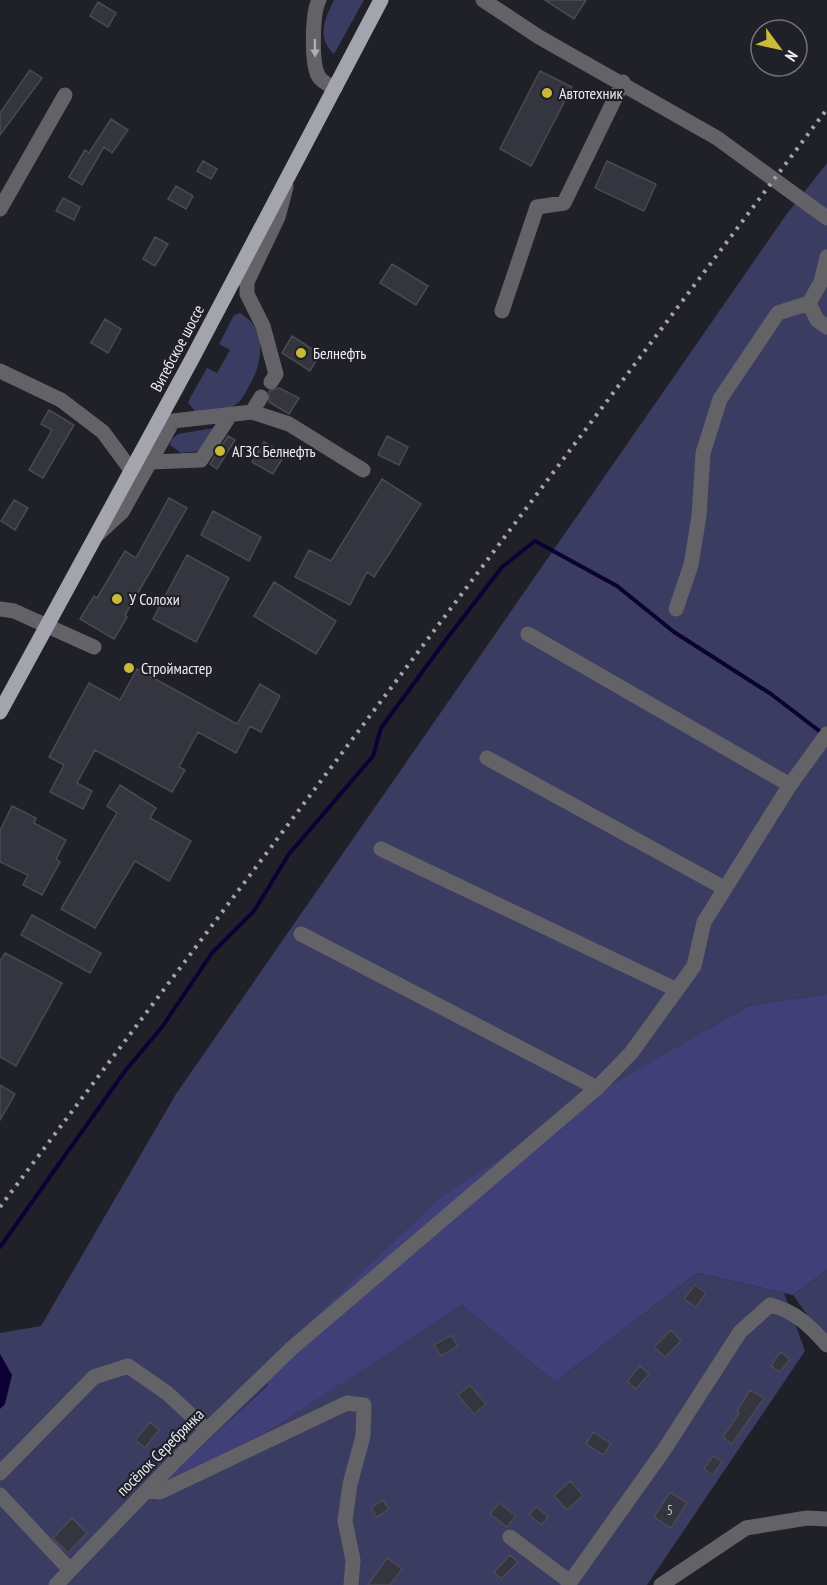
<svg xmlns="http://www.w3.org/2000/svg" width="827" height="1585" font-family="'PT Sans Narrow',sans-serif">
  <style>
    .green { fill: #3b3c61 }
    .forest { fill: #403f78 }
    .water { fill: #0c0034 }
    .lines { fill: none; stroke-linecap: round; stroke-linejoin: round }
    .stream { stroke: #0c0034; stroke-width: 4 }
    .building { fill: #34353e; stroke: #4a4a54; stroke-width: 1.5 }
    .minor { stroke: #626267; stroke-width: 15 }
    .major { stroke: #a3a4ad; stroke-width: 15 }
    .rail { stroke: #a4a4ab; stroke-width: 4; stroke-dasharray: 3 6; stroke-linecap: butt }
    .oneway { fill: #aeaeb3 }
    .poi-dot { fill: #caba3a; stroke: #202029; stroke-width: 2 }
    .labels { text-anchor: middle; stroke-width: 4.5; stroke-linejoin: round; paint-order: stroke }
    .number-label { font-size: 14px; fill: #bebec5 }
    .poi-label { font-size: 16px; fill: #ececf2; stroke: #202029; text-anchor: start }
    .street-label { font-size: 16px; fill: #ececf2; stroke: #202029 }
  </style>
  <rect width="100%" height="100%" fill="#202029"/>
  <!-- green -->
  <path class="green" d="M334,0h30l-30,54c-18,-16 -9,-36 0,-54z
    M827,163v831l-79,12 -38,22 -442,356 -103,97 97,-47 200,-129 93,77 142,-109 87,20 21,58 -158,234h-647v-252l41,-7 135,-232 610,-879z
    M240,313c28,16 23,50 9,73 -3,5 -6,12 -10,16 -11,10 -30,12 -44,9l-7,-8 2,-5 17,-30 10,5 13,-23 -11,-6 15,-29z
    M220,427l-18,24 -21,2 -11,-8 1,-5 7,-6z
    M827,1270v73l-34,-48z"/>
  <!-- forest -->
  <path class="forest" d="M827,994v276l-34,25 -96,-22 -142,109 -93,-77 -200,130 -99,47 105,-97 -4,-19 176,-168 170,-112 138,-80z"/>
  <!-- water -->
  <path class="water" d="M0,1354l12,21 -7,29 -5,5z"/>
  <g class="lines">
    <!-- stream -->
    <path class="stream" d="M0,1247l125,-176 37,-44 50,-74 42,-42 35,-57 84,-98 8,-28 67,-91 54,-70 33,-26 82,45 57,46 97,62 51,39"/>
  </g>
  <!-- building -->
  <path class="building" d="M545,0h41l-12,19z
    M98,2l18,11 -8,14 -18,-11z
    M30,70l12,8 -42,57v-22z
    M540,71l32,16 -41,79 -31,-17z
    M111,119l17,11 -16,23 -8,-6 -22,38 -13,-8 16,-27 4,3z
    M203,161l14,8 -6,10 -14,-8z
    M607,161l49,23 -12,27 -49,-23z
    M176,186l17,10 -7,13 -18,-10z
    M63,198l17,9 -6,13 -18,-9z
    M155,237l13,7 -13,22 -12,-7z
    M392,264l36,22 -12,19 -36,-22z
    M105,319l16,10 -13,24 -17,-10z
    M292,336l28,18 -10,17 -28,-18z
    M279,388l20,10 -10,16 -20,-12v-11z
    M49,410l25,15 -31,53 -14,-8 23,-40 -11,-6z
    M228,436l7,4 -18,29 -7,-5z
    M387,436l21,11 -9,18 -21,-10z
    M264,442l21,12 -12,20 -21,-12z
    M382,479l39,25 -47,73 -7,-5 -17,33 -55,-28 14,-27 22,11z
    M169,498l18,10 -62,107 2,2 -13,22 -34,-20 14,-23 3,2 28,-47 11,7z
    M14,500l14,8 -13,22 -14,-9z
    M213,511l48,26 -12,24 -48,-26z
    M187,555l42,23 -33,64 -43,-23z
    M274,582l62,39 -20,33 -62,-38z
    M137,669l100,55 23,-40 20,12 -19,36 -11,-6 -14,27 -38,-21 -19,35 6,3 -13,22 -77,-42 -18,33 15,8 -9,18 -33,-17 14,-27 -15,-8 40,-74 31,17z
    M120,785l36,23 -6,10 41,23 -22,40 -34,-20 -40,67 -34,-19 56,-96 -10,-7z
    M12,806l24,12 -2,5 32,17 -10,19 4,3 -18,33 -19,-10 5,-10 -28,-13v-31z
    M32,915l69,38 -11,20 -69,-38z
    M5,953l57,30 -46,83 -16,-9v-96z
    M0,1085l15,9 -15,26z
    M695,1285l11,8 -10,14 -12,-8z
    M671,1330l10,11 -16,16 -11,-10z
    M451,1335l7,11 -17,10 -7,-11z
    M780,1352l10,7 -10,13 -9,-6z
    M640,1366l9,8 -13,15 -9,-8z
    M470,1385l16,19 -12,10 -16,-19z
    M750,1390l14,8 -32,46 -9,-7 16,-24 -2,-2z
    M150,1422l9,8 -14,18 -10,-8z
    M593,1432l18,12 -8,11 -17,-11z
    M713,1456l9,6 -9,13 -9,-6z
    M570,1481l13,14 -16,15 -13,-14z
    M670,1492l17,11 -16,25 -17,-11z
    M383,1500l6,9 -12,8 -6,-9z
    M499,1503l17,13 -9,11 -17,-13z
    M536,1507l12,9 -6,9 -13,-10z
    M72,1518l15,15 -19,20 -15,-15z
    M510,1555l8,7 -17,17 -7,-7z
    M387,1558l15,11 -12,16h-22z"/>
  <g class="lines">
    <!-- minor -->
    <path class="minor" d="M319,0c-7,13 -8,65 0,77 3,5 10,8 16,11
      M483,0l56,37 178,101 110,80
      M0,209l65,-114
      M827,257l-6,25 -12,21 8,17 10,7
      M502,311l35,-104 27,-4 59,-121
      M0,371l61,29 42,32 28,38
      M271,382l5,-8 -13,-48 -16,-32v-12l31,-65 8,-30
      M252,412l37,12 74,46
      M151,462l50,-2 30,-46
      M97,535l25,-23 51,-91 79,-9 9,-15
      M0,609l14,2 80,36
      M676,609l15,-44 8,-49 4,-63 17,-54 58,-86 31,-10
      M528,634l262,151
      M487,758l237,130
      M381,849l296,141
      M301,934l296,154
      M0,1473l94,-96 34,-11 39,27 40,37
      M146,1491l14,1 187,-89 17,2 -1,31 -13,48 -5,37 8,39 -2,25
      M0,1495l70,75
      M510,1537l60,45
      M56,1585l119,-124 117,-113 305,-260 34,-35 63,-87 10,-44 86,-137 37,-51
      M568,1585l96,-135 76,-118 30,-27c25,6 40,21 57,40
      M661,1585l85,-57 61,-10 20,1"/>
    <!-- major -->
    <path class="major" d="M0,712l192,-353 189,-359"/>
    <!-- rail -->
    <path class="rail" d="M0,1207l827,-1098"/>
  </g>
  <!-- one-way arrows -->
  <defs><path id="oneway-solid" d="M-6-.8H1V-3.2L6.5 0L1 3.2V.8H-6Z" transform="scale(1.5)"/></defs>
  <use class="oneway" href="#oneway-solid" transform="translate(315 48) rotate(89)"/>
  <!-- markers -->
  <g class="poi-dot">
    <circle cx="547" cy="93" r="6"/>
    <circle cx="301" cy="353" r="6"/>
    <circle cx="220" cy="451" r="6"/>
    <circle cx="117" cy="599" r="6"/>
    <circle cx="129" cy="668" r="6"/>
  </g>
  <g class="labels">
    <!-- number labels -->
    <g class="number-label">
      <text x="670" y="1515">5</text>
    </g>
    <!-- poi labels -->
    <g class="poi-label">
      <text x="559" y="99">Автотехник</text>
      <text x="313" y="359">Белнефть</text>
      <text x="232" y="457">АГЗС Белнефть</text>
      <text x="129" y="605">У Солохи</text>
      <text x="141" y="674">Строймастер</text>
    </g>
    <!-- street labels -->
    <g class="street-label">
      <text transform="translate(177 348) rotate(-62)" y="6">Витебское шоссе</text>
      <text transform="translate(160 1452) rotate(-45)" y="6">посёлок Серебрянка</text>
    </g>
  </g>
  <!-- north arrow -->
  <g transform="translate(779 48) rotate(123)"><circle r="28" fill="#202029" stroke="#727279" stroke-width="1.5"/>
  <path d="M0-4.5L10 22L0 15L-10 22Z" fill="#caba3a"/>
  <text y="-9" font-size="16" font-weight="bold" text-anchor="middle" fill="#ececf2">N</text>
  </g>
</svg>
